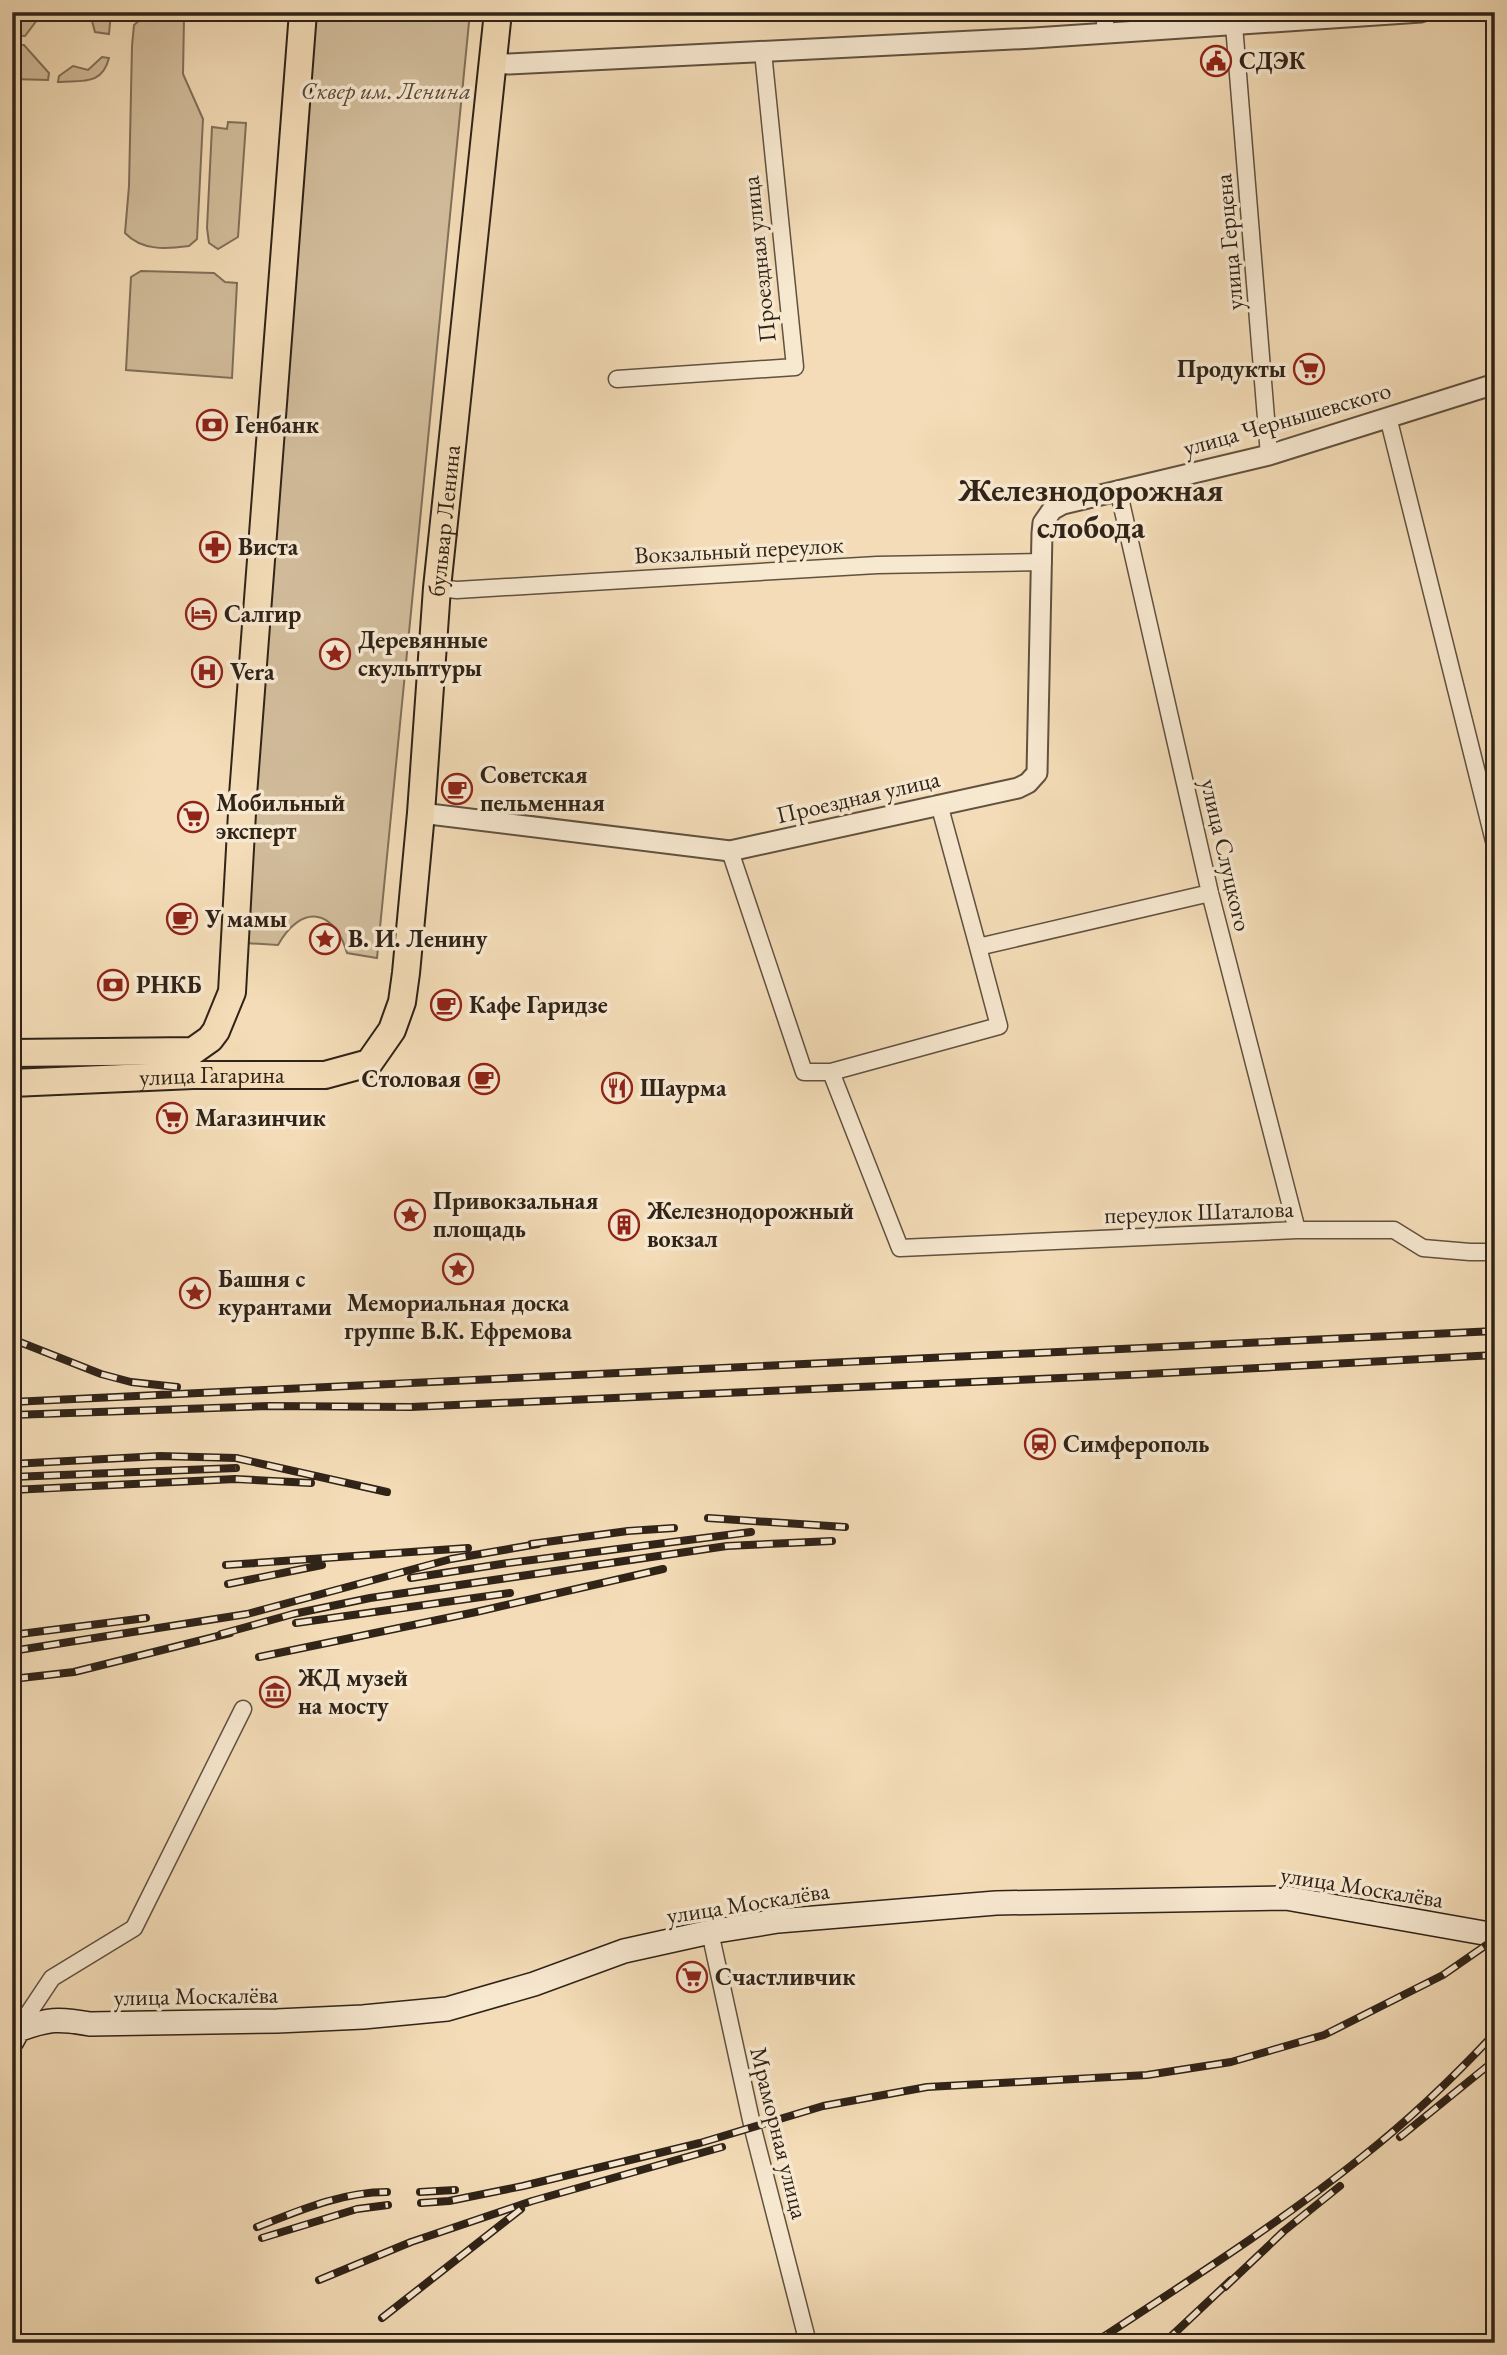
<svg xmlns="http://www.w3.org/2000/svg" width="1507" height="2355" font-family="'EB Garamond',serif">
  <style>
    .green { fill: #d2bd9c; stroke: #81705a; stroke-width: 2 }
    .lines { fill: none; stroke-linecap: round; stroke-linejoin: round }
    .minor-casing { stroke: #615140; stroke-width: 19 }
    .tertiary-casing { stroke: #615140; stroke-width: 23 }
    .secondary-casing { stroke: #302318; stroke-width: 26 }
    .primary-casing { stroke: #302318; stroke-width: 30 }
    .minor { stroke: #f7e8d0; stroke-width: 16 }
    .tertiary { stroke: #f7e8d0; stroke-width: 19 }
    .secondary { stroke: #f7e8d0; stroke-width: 23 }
    .primary { stroke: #f3dcb7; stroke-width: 26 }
    .rail-casing { stroke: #302318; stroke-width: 8 }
    .rail { stroke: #f7e8d0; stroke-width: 5; stroke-dasharray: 16; stroke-linecap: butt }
    .labels { text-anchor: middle; stroke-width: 7; stroke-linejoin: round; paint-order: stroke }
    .poi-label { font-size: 24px; font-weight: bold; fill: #302318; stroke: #f7e8d0; text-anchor: start }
    .park-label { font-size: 24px; font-style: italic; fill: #584a39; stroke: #f7e8d0 }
    .street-label { font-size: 24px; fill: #302318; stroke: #f7e8d0 }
    .district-label { font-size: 32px; font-weight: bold; fill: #302318; stroke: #f7e8d0 }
  </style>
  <rect width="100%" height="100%" fill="#f3dcb7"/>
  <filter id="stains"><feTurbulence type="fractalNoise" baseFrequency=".00286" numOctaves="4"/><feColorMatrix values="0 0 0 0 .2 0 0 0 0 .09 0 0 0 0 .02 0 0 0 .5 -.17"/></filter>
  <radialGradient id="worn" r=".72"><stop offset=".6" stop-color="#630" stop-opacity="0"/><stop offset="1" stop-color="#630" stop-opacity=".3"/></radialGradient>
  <!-- green -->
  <path class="green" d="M12,12h31l-18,24 -13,-1z
    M67,12h44l-2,22 -14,-2 -3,-11 -17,-2z
    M149,12h26l9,6 -1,56 20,45 -6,120 -8,7c-23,3 -47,5 -64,-13l4,-47 3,-140 2,-21z
    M316,12h154l-93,946 -30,-5c-13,-45 -46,-49 -69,-8l-33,-2z
    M12,45h12l25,28 -1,7 -36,-1z
    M102,57l7,1c-7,28 -27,22 -51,24l1,-6 14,-10 15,4z
    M228,122l18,1 -8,114 -20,12 -9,-6 -2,-15 5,-101 15,2z
    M141,271l73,2 11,9 12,1 -5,95 -106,-8 5,-93z"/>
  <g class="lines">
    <!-- minor casing -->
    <g class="minor-casing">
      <path id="minor" d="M1104,12l2,21
        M1234,25l35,430
        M617,379l178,-12 -32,-315
        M1388,417l107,428
        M1118,489l92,404 87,337
        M437,588l20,2 420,-25 166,-3
        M939,804l39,143 232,-54
        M730,851l74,221h27l69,176 397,-18h97l29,18 47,4h25
        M831,1072l168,-46 -21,-79
        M710,1932l43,197 55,214
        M18,2029l34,-51 82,-50 109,-219"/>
    </g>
    <!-- tertiary casing -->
    <g class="tertiary-casing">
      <path id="tertiary" d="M493,63l16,1 525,-26 387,-26
        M421,813l309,38 288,-63 10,-5 9,-10 5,-240 1,-10 9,-13 11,-6 206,-49 226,-71"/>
    </g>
    <!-- secondary casing -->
    <g class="secondary-casing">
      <path id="secondary" d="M12,2041l6,-11c30,-11 40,-12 72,-6l187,-3 86,-4 84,-8 87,-25 90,-33 86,-19 68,-11 218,-18 290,-5 209,37"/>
    </g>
    <!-- primary casing -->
    <g class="primary-casing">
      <g id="primary">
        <path d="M12,1053l181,-2 17,-12 6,-8 16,-39 11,-197 60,-783"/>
        <path id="s1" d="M12,1083l181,-8h132l44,-12 23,-33 10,-28 4,-29 15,-160 16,-225 61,-576"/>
      </g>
    </g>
    <!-- minor -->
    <use href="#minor" class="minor"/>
    <!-- tertiary -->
    <use href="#tertiary" class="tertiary"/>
    <!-- secondary -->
    <use href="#secondary" class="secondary"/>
    <!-- primary -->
    <use href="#primary" class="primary"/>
    <!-- rail casing -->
    <g class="rail-casing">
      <path id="rail" d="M12,1339l89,35 30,8 46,5
        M12,1402l1483,-71
        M12,1415l257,-9 142,1 717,-32 367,-20
        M12,1464l148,-8 76,2 151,34
        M12,1477l224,-9
        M12,1490l223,-11 76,4
        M708,1518l137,9
        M531,1544l97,-13 46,-3
        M226,1565l242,-17
        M411,1578l97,-15 243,-31
        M228,1584l94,-19
        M296,1623l214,-30
        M221,1634l72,-20 77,-16 357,-52 105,-5
        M12,1635l134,-17
        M12,1651l235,-37 204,-55 87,-15
        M259,1657l217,-45 187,-43
        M12,1679l62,-7 156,-39
        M1400,2137l95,-77
        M420,2192l35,-2
        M421,2203l28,-2 74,-15 177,-43 123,-37 104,-19 220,-12 84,-13 93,-27 119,-60 52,-36
        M257,2227c41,-16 84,-35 130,-35
        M262,2238l95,-29 31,-4
        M319,2280l92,-38 121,-41 190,-54
        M1225,2287l59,-56 56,-45
        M382,2318l139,-109
        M350,2343l5,-4
        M1094,2343c91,-60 183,-118 268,-186 47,-37 92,-80 133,-124
        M1164,2343l67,-63"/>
    </g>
    <!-- rail -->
    <use href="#rail" class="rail"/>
  </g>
  <!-- icons -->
  <defs>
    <g id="civic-ring" transform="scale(1.575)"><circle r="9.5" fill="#f7e8d0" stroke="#8f2418" stroke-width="1.5"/><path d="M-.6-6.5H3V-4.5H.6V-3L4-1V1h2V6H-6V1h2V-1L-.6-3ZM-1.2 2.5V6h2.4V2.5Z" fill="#8f2418"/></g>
    <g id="supermarket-ring" transform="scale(1.575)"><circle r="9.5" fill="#f7e8d0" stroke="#8f2418" stroke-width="1.5"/><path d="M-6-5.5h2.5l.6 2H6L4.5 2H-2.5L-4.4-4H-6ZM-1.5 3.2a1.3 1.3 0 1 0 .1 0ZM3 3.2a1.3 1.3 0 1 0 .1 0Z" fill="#8f2418"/></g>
    <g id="bank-ring" transform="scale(1.575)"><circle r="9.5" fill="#f7e8d0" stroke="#8f2418" stroke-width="1.5"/><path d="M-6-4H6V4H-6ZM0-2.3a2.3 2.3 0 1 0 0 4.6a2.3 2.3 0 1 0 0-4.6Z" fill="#8f2418"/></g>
    <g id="pharmacy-ring" transform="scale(1.575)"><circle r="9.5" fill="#f7e8d0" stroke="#8f2418" stroke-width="1.5"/><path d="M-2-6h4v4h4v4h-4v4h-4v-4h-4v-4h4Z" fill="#8f2418"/></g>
    <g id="hotel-ring" transform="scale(1.575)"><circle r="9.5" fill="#f7e8d0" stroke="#8f2418" stroke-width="1.5"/><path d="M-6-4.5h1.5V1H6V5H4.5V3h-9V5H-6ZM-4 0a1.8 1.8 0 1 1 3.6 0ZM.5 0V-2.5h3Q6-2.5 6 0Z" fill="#8f2418"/></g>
    <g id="sight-ring" transform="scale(1.575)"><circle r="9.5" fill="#f7e8d0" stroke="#8f2418" stroke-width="1.5"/><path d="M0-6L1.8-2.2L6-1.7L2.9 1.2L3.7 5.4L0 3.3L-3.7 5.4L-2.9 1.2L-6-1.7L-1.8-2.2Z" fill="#8f2418"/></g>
    <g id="hospital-ring" transform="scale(1.575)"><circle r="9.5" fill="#f7e8d0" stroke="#8f2418" stroke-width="1.5"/><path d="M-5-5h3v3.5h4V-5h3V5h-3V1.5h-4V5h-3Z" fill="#8f2418"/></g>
    <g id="cafe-ring" transform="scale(1.575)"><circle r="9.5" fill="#f7e8d0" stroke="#8f2418" stroke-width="1.5"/><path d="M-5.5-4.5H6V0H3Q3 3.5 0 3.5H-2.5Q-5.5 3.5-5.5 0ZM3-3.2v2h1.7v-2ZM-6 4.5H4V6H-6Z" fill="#8f2418"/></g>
    <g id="restaurant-ring" transform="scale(1.575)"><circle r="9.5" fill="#f7e8d0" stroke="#8f2418" stroke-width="1.5"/><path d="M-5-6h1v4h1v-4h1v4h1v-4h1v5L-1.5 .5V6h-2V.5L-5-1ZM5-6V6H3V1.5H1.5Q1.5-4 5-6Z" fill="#8f2418"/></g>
    <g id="building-ring" transform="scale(1.575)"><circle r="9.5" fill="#f7e8d0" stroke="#8f2418" stroke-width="1.5"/><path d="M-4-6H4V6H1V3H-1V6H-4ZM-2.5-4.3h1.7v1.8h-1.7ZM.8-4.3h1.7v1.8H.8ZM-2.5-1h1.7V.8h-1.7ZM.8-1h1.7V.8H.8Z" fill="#8f2418"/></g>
    <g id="station-ring" transform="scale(1.575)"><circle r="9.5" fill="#f7e8d0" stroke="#8f2418" stroke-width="1.5"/><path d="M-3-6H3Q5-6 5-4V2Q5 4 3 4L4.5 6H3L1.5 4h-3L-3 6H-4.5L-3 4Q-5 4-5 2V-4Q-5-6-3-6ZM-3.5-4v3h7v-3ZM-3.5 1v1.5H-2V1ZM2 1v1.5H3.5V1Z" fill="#8f2418"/></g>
    <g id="museum-ring" transform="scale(1.575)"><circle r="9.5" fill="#f7e8d0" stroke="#8f2418" stroke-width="1.5"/><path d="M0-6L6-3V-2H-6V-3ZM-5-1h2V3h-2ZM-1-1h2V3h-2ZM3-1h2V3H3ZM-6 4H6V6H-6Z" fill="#8f2418"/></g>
  </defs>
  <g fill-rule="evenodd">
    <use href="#civic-ring" x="1216" y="61"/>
    <use href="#supermarket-ring" x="1309" y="369"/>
    <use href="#bank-ring" x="212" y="425"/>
    <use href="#pharmacy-ring" x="215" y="547"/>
    <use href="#hotel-ring" x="201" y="614"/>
    <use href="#sight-ring" x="335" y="654"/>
    <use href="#hospital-ring" x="207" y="672"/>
    <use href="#cafe-ring" x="457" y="789"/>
    <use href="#supermarket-ring" x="193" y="817"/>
    <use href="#cafe-ring" x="182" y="919"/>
    <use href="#sight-ring" x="325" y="939"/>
    <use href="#bank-ring" x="113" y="985"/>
    <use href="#cafe-ring" x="446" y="1005"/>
    <use href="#cafe-ring" x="484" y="1079"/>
    <use href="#restaurant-ring" x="617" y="1088"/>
    <use href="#supermarket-ring" x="172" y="1118"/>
    <use href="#sight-ring" x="410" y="1215"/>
    <use href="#building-ring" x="624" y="1225"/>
    <use href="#sight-ring" x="458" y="1269"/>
    <use href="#sight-ring" x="195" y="1293"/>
    <use href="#station-ring" x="1040" y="1444"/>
    <use href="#museum-ring" x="275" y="1692"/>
    <use href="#supermarket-ring" x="692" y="1977"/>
  </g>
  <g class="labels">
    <!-- poi labels -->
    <g class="poi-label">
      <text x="1239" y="69">СДЭК</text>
      <text x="1286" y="377" text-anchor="end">Продукты</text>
      <text x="235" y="433">Генбанк</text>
      <text x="238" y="555">Виста</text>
      <text x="224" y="622">Салгир</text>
      <text x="358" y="648">Деревянные<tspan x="358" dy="28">скульптуры</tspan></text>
      <text x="230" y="680">Vera</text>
      <text x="480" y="783">Советская<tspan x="480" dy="28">пельменная</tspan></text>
      <text x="216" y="811">Мобильный<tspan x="216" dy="28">эксперт</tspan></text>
      <text x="205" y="927">У мамы</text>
      <text x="348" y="947">В. И. Ленину</text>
      <text x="136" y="993">РНКБ</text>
      <text x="469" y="1013">Кафе Гаридзе</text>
      <text x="461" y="1087" text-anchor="end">Столовая</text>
      <text x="640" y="1096">Шаурма</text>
      <text x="195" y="1126">Магазинчик</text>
      <text x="433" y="1209">Привокзальная<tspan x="433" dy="28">площадь</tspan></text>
      <text x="647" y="1219">Железнодорожный<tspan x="647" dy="28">вокзал</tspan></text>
      <text x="218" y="1287">Башня с<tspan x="218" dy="28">курантами</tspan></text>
      <text x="458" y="1311" text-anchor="middle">Мемориальная доска<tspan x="458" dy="28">группе В.К. Ефремова</tspan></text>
      <text x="1063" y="1452">Симферополь</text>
      <text x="298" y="1686">ЖД музей<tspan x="298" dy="28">на мосту</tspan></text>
      <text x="715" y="1985">Счастливчик</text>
    </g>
    <!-- park labels -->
    <g class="park-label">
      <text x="386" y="99">Сквер им. Ленина</text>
    </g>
    <!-- street labels -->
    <g class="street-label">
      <text transform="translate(1229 242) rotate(-95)" y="8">улица Герцена</text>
      <text transform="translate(759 259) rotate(-96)" y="8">Проездная улица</text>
      <text transform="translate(1287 419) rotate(-16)" y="8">улица Чернышевского</text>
      <text dy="8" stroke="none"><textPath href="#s1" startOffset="912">бульвар Ленина</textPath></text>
      <text transform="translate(739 550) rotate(-3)" y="8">Вокзальный переулок</text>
      <text transform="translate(858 797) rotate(-13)" y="8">Проездная улица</text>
      <text transform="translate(1226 855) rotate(77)" y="8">улица Слуцкого</text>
      <text dy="8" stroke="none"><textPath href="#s1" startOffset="200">улица Гагарина</textPath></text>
      <text transform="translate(1199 1212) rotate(-2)" y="8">переулок Шаталова</text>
      <text transform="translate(1362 1887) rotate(9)" y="8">улица Москалёва</text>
      <text transform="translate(748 1903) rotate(-9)" y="8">улица Москалёва</text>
      <text transform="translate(196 1996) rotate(-1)" y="8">улица Москалёва</text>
      <text transform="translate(779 2133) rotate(76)" y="8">Мраморная улица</text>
    </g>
    <!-- district labels -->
    <g class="district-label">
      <text x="1091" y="501">Железнодорожная<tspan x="1091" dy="37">слобода</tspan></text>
    </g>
  </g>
  <!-- margin -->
  <rect width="1507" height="2355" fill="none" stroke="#f3dcb7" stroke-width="42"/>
  <rect x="14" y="14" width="1479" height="2327" fill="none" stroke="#302318" stroke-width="3.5"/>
  <rect x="21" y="21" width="1465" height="2313" fill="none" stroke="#302318" stroke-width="2"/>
  <rect width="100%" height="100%" filter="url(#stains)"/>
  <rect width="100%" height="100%" fill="url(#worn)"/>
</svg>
